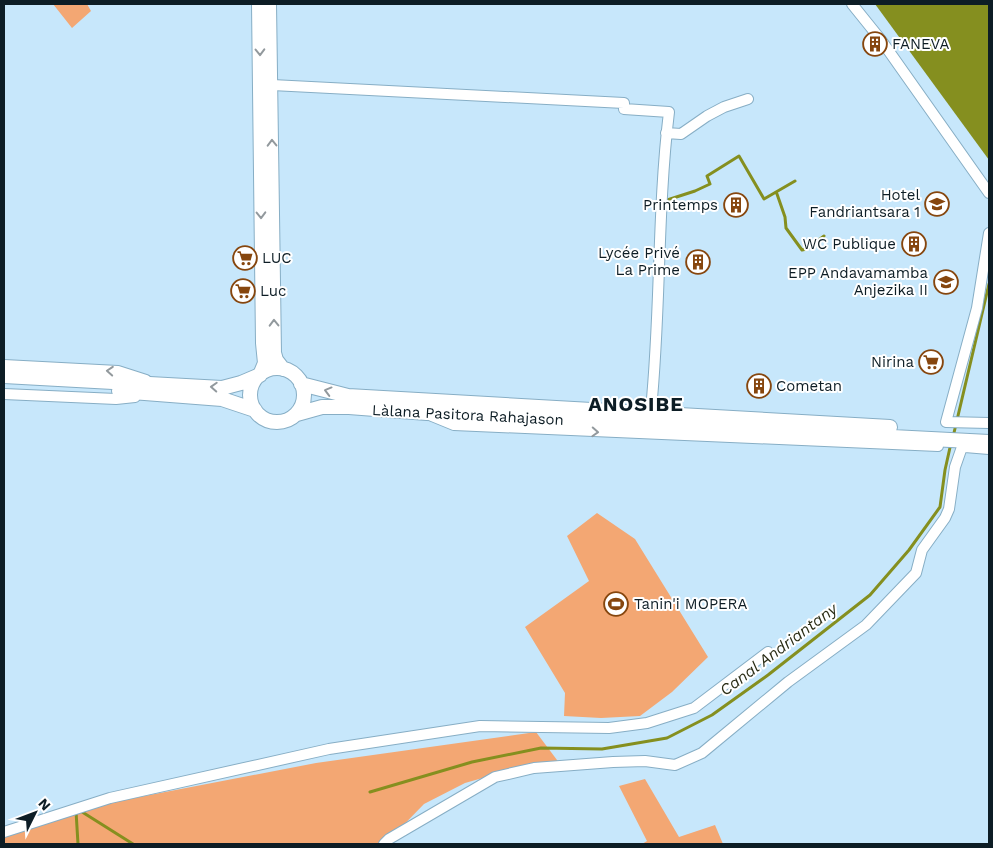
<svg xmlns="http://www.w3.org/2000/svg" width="993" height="848" font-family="'Work Sans',sans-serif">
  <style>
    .green { fill: #f3a773 }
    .water { fill: #858f1f }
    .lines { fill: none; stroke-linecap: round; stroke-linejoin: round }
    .stream { stroke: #858f1f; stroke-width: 3 }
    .street-casing { stroke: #87aec5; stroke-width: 12 }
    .secondary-casing { stroke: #87aec5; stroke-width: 16 }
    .street { stroke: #fff; stroke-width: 10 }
    .secondary { stroke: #fff; stroke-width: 14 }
    .oneway { stroke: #92999d }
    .labels { text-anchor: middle; stroke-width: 4; stroke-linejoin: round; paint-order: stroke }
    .poi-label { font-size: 15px; fill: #0d1d25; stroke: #fff; text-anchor: end }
    .street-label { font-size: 15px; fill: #0d1d25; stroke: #fff }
    .water-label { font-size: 16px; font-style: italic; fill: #2a2d16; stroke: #fff }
    .district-label { font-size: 20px; font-weight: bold; letter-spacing: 1px; fill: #0d1d25; stroke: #fff }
  </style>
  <rect width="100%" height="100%" fill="#c7e7fb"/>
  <!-- green -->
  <path class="green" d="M53,4h34l4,7 -19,17z
    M597,513l38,26 73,118 -36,35 -32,24 -39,2 -37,-2 1,-23 -40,-66 64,-46 -22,-45z
    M536,732l24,32 -38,3 -57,16 -41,21 -39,40h-381v-9l73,-26 239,-46z
    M645,779l34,58 36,-12 8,19h-81l5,-3 -28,-55z"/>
  <!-- water -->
  <path class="water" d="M875,4h114v156z"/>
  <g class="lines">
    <!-- stream -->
    <path class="stream" d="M777,194l8,23 1,11 16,22 5,-1 17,-13
      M664,201l31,-10 15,-7 -3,-8 32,-20 25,43 31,-18
      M953,437l36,-153
      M370,792l102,-30 69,-14 61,1 65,-11 45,-23 56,-40 102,-80 39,-45 31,-43 5,-37 6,-27
      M79,810l54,34
      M76,811l2,33"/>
    <!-- street casing -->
    <g class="street-casing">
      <path id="street" d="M852,4l29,36 108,153
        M272,85l352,18v6l45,3c-12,99 -8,199 -18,297
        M666,133l15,1 26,-18 17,-9 24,-8
        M989,233l-12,75 -31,114 43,1
        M4,365l114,6 28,9
        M4,394l112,5 19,-2
        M432,416l22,9 484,21
        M965,447l24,2
        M4,832l106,-34 219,-49 151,-23 129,2 38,-5 47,-15 74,-56
        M384,844l5,-5 106,-62 39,-9 79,-6 32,-1 30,4 27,-12 86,-71 78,-57 50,-52 6,-23 23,-32 4,-9 6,-42 7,-20"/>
    </g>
    <!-- secondary casing -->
    <g class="secondary-casing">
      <path id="secondary" d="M259,4l4,339 2,20 -5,12
        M269,4l5,349 2,7 7,9
        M250 395a27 27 0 1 1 54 0a27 27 0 1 1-54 0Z
        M4,376l218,12 19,-5 19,-8
        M301,384l47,12 542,31
        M119,391l103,8 33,11
        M297,414l25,-7h27l78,6 562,29"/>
    </g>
    <!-- street -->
    <use href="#street" class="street"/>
    <!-- secondary -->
    <use href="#secondary" class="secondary"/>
  </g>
  <!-- one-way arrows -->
  <defs><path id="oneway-chevron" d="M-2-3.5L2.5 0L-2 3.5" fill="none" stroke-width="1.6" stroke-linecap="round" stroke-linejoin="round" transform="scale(1.25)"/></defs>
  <g class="oneway">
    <use href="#oneway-chevron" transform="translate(260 52) rotate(89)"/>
    <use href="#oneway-chevron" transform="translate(272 143) rotate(-91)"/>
    <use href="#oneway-chevron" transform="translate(261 215) rotate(89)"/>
    <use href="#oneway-chevron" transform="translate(274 323) rotate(-91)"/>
    <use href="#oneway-chevron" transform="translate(110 371) rotate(-176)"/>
    <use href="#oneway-chevron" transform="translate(214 387) rotate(-177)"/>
    <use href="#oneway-chevron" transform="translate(328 391) rotate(-165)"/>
    <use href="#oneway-chevron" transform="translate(595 432) rotate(3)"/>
  </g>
  <!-- icons -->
  <defs>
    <g id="building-ring" transform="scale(1.25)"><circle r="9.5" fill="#fff" stroke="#86460e" stroke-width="1.5"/><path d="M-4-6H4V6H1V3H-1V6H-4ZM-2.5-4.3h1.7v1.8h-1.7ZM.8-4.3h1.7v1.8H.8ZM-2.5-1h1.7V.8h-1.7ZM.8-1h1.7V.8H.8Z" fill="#86460e"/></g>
    <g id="school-ring" transform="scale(1.25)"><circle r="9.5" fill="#fff" stroke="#86460e" stroke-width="1.5"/><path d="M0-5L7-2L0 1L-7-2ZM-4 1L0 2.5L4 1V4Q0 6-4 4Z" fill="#86460e"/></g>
    <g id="supermarket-ring" transform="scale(1.25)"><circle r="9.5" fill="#fff" stroke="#86460e" stroke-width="1.5"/><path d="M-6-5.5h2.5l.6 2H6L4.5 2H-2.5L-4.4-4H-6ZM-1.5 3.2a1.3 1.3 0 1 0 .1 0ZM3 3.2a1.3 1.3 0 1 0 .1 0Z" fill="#86460e"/></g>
    <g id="stadium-ring" transform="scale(1.25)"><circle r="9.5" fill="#fff" stroke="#86460e" stroke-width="1.5"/><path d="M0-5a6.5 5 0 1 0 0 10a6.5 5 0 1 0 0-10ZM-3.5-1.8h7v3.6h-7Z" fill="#86460e"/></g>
  </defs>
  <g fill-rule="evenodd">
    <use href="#building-ring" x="875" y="44"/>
    <use href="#school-ring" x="937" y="204"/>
    <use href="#building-ring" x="736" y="205"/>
    <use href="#building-ring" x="914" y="244"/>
    <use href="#supermarket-ring" x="245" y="258"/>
    <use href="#building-ring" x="698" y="262"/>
    <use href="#school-ring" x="946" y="282"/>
    <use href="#supermarket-ring" x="243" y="291"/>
    <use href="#supermarket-ring" x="931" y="362"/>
    <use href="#building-ring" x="759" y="386"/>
    <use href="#stadium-ring" x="616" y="604"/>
  </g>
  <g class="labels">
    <!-- poi labels -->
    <g class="poi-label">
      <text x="892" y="49" text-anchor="start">FANEVA</text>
      <text x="920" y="200">Hotel<tspan x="920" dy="17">Fandriantsara 1</tspan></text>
      <text x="718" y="210">Printemps</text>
      <text x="896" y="249">WC Publique</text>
      <text x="680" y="258">Lycée Privé<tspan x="680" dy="17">La Prime</tspan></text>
      <text x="262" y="263" text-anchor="start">LUC</text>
      <text x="928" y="278">EPP Andavamamba<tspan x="928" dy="17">Anjezika II</tspan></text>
      <text x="260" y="296" text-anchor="start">Luc</text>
      <text x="914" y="367">Nirina</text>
      <text x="776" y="391" text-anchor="start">Cometan</text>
      <text x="634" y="609" text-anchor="start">Tanin'i MOPERA</text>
    </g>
    <!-- street labels -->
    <g class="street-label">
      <text transform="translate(468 415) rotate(3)" y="5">Làlana Pasitora Rahajason</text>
    </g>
    <!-- water labels -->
    <g class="water-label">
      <text transform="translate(778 649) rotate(-37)" y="6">Canal Andriantany</text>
    </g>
    <!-- district labels -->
    <g class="district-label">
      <text x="636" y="411">ANOSIBE</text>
    </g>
  </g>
  <!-- border -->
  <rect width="993" height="848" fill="none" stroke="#0d1d25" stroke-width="10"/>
  <!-- north arrow -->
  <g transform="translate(35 813) rotate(48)" stroke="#ffffff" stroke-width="4" paint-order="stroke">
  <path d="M0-4L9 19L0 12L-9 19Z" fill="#0d1d25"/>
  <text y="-8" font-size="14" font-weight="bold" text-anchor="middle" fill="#0d1d25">N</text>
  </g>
</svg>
